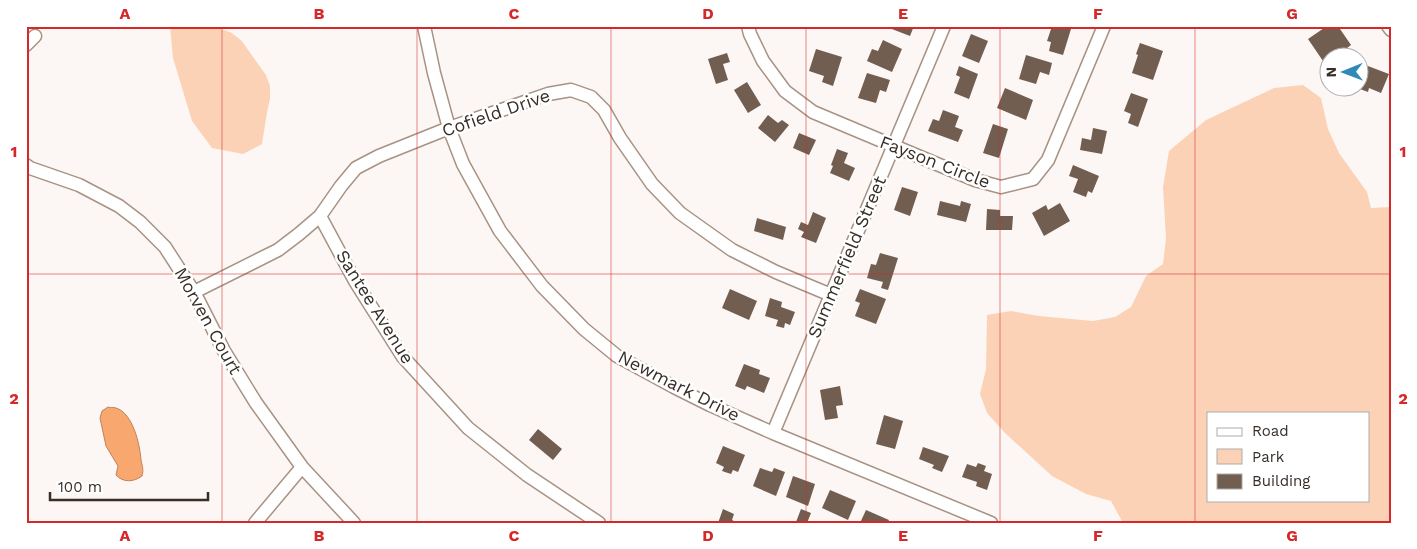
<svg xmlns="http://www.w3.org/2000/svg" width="1417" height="549" font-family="'Work Sans',sans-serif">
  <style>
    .green { fill: #fbd2b6; fill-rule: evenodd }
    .water { fill: #f8a86f; stroke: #be835a }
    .building { fill: #715e50 }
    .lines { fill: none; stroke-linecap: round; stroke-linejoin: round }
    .minor-casing { stroke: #a89284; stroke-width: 15 }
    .minor { stroke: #fff; stroke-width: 12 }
    .grid { fill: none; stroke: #d62828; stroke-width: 1; stroke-opacity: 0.55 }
    .labels { text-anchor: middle; stroke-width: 5; stroke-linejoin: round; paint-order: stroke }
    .street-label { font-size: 18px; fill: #372e28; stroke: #fff }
    .neatline { fill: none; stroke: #d62828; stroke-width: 2 }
    .grid-label { font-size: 16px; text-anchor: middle; font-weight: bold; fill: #d62828 }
  </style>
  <rect width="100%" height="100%" fill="#fcf7f4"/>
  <!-- green -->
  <path class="green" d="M170,26h41l19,6 11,8 25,35 4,11v13l-3,13 -5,32 -19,10 -31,-6 -20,-27 -19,-63z
    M1303,85l18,13 7,31 11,24 28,39 4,16 20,-1v316h-268l-12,-22 -25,-7 -34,-18 -47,-43 -18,-20 -7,-19 6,-25 1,-54 24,-4 28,5 54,5 22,-4 16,-10 15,-31 17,-12 3,-26 -3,-51 6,-36 37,-31 68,-32zM1208,413h160v87h-160z"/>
  <!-- water -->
  <path class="water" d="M108,407c2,1 5,0 8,1 17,5 24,37 25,52 1,6 3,9 1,16 -8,6 -19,7 -26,-1l2,-9 -12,-20 -6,-28 2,-7z"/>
  <!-- building -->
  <path class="building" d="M884,26h30l-4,10z
    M1052,26h11l8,3 -8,26 -14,-4 2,-9 -4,-1z
    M1327,26h11l13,19 -17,13 -5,-1 -6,4 -15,-22z
    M971,34l17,7 -9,22 -17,-7z
    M883,40l19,9 -10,23 -25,-11 5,-12 6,2z
    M1140,43l23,8 -10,29 -21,-7 6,-18 -2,-1z
    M816,49l26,8 -9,29 -11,-4 2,-6 -15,-5z
    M727,53l3,9 -7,2 5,16 -12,4 -8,-25z
    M1026,55l26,8 -3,12 -9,-3 -4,12 -17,-5z
    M1360,63l29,11 -8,19 -12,-5 -1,4 -8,-3z
    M959,66l19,8 -9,25 -15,-6 6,-16 -4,-2z
    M867,73l23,7 -4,12 -6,-2 -4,13 -18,-5z
    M747,82l14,23 -13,8 -14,-23z
    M1005,88l28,12 -7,20 -29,-12z
    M1131,93l17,6 -10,28 -10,-4 3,-9 -7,-3z
    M943,110l16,6 -4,11 8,3 -5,12 -30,-11 5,-12 6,2z
    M768,115l10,8 4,-3 7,5 -14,17 -17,-14z
    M993,124l15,5 -9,29 -16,-5z
    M1093,128l14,3 -5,23 -22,-4 2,-12 9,2z
    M799,133l17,7 -7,15 -16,-7z
    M837,149l11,4 -4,10 11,5 -6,13 -19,-8 3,-7 -2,-1z
    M1073,165l26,11 -7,17 -4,-2 -2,6 -13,-5 5,-13 -9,-3z
    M902,187l16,5 -8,24 -16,-6z
    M940,201l20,5 1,-5 10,3 -5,18 -29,-7z
    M1060,203l10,18 -26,15 -12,-23 14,-8 2,5z
    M987,209l13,1v6h13l-1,14h-26z
    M813,212l13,6 -10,25 -15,-6 3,-5 -6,-3 3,-7 7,3z
    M757,218l29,9 -3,13 -29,-9z
    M880,253l18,5 -10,32 -7,-2 2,-6 -16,-4 4,-14 5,1z
    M730,289l27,12 -8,19 -27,-12z
    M860,289l26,10 -10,25 -21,-8 5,-13 -5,-2z
    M770,298l12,4 -1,5 14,5 -5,13 -5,-2 -1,5 -8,-2 2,-6 -13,-4z
    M744,364l16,6 -1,4 11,4 -6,15 -17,-7 -2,4 -10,-4z
    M840,386l3,19 -7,1 2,12 -13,2 -5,-30z
    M884,415l19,6 -8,28 -19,-5z
    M538,429l24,20 -9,11 -24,-20z
    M723,446l22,9 -7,17 -5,-2 -2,4 -9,-3 2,-4 -8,-4z
    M923,447l26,9 -7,16 -10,-4 2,-3 -15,-6z
    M978,463l8,3 -2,5 8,3 -5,16 -11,-4 1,-4 -15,-5 5,-13 9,3z
    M760,468l12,4 2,-4 11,4 -9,24 -23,-10z
    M793,476l22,8 -7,22 -22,-9z
    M830,490l26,11 -8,19 -26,-12z
    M723,509l11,5 -2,6 6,3h-20z
    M801,509l10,4 -4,10 -11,-1z
    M866,510l23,10 -1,3h-28z"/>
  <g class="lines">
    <!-- minor casing -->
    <g class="minor-casing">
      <path id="minor" d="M424,26l10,47 15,55 14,36 37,67 42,55 42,43 33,27 57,31 36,18 63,28 218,90
        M748,26l2,8 13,27 22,30 28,21 162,68 26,7 32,-8 15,-19 56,-134
        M1388,26l3,4
        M26,45l9,-9
        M26,165l4,3 49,17 40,21 21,16 25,25 29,45 30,59 32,52 46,64 52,56
        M320,216l35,65 48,76 65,71 59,47 72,48
        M194,292l84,-42 21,-16 21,-18 21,-30 15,-18 23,-12 70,-28 99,-34 23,-4 20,7 13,13 16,28 32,46 28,29 52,37 44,22 55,23
        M773,433l171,-407
        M255,523l47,-56"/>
    </g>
    <!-- minor -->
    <use href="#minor" class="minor"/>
  </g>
  <!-- grid -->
  <path class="grid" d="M222,26v497M417,26v497M611,26v497M806,26v497M1000,26v497M1195,26v497M26,274h1365"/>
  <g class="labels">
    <!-- street labels -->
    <g class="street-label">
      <text transform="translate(496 113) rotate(-19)" y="6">Cofield Drive</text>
      <text transform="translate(935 162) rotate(21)" y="6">Fayson Circle</text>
      <text transform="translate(847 257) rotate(-67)" y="6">Summerfield Street</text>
      <text transform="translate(375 307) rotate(58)" y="6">Santee Avenue</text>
      <text transform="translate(208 321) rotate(61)" y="6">Morven Court</text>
      <text transform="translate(679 386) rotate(27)" y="6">Newmark Drive</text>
    </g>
  </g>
  <!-- border -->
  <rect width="1417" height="549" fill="none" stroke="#ffffff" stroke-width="55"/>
  <!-- legend -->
  <rect x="1207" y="412" width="162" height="90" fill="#ffffff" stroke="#afaba9"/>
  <rect x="1217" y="428" width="25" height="8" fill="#ffffff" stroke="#afaba9"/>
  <text x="1252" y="436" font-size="15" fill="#372e28">Road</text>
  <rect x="1217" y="449" width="25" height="15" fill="#fbd2b6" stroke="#afaba9"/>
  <text x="1252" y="462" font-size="15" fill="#372e28">Park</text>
  <rect x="1217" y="474" width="25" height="15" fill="#715e50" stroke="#afaba9"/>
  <text x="1252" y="486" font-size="15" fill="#372e28">Building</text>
  <!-- north arrow -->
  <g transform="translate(1344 72) rotate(269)"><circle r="24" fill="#ffffff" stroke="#afaba9"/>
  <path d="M0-4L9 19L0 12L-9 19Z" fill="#3089b6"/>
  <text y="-8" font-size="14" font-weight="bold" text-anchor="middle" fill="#372e28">N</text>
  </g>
  <!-- scale -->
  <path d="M50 492v8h158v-8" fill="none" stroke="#372e28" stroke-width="2.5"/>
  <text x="58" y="492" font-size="15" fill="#372e28" stroke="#ffffff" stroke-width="4" paint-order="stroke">100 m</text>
  <rect x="28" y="28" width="1362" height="494" class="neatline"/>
  <g class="grid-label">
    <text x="125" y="19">A</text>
    <text x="319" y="19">B</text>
    <text x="514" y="19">C</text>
    <text x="708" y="19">D</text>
    <text x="903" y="19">E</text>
    <text x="1098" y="19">F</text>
    <text x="1292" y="19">G</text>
    <text x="14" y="157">1</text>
    <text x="1403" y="157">1</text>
    <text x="14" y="404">2</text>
    <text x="1403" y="404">2</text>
    <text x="125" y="541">A</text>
    <text x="319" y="541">B</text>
    <text x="514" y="541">C</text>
    <text x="708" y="541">D</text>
    <text x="903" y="541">E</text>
    <text x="1098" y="541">F</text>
    <text x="1292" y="541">G</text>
  </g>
</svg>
